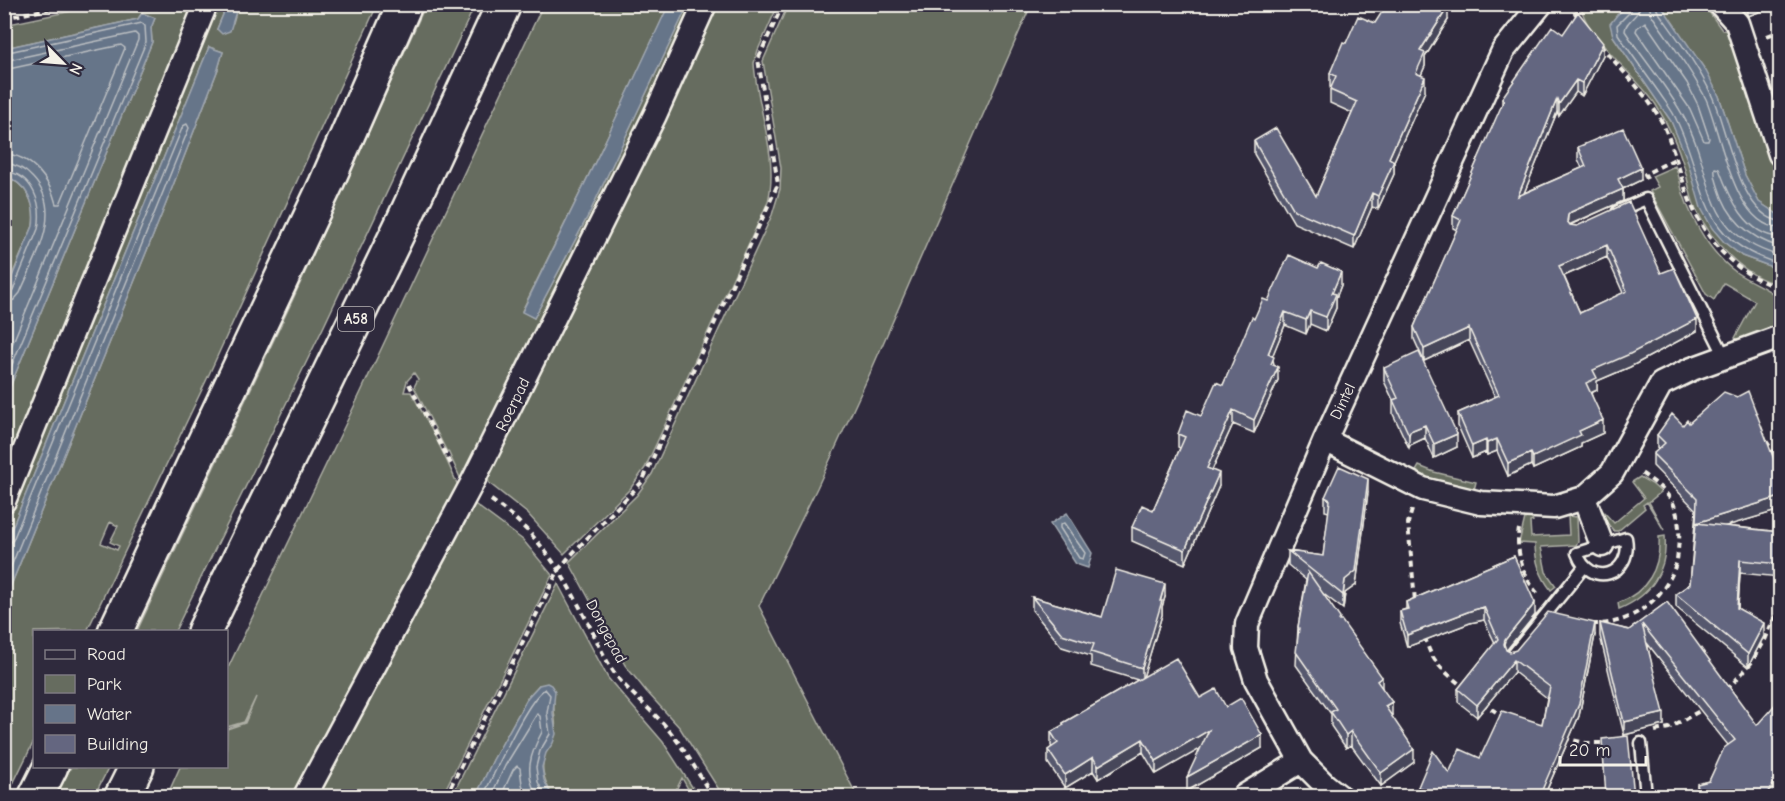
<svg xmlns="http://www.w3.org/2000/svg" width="1785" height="801" font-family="'Comic Neue',sans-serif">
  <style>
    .green { fill: #666c5f; stroke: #adaea4; stroke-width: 1.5; fill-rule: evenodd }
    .water { fill: #667489; stroke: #9fa6af; stroke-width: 1.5 }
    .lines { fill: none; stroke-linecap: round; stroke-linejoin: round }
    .shore { stroke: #bbbfc2; stroke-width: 1.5 }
    .service-casing { stroke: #f4f1e8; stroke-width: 15 }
    .minor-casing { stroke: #f4f1e8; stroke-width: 27 }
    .motorway-casing { stroke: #f4f1e8; stroke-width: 38 }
    .path { stroke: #f4f1e8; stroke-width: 4; stroke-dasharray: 6 4.5; stroke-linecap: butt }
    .service { stroke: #2f2a3d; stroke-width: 10 }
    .minor { stroke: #2f2a3d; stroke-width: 22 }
    .motorway { stroke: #2f2a3d; stroke-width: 33 }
    .wall { fill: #56586e; stroke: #f4f1e8; stroke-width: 1.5; fill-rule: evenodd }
    .shaded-wall { fill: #46475a; stroke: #f4f1e8; stroke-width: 1.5 }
    .building { fill: #646680; stroke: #f4f1e8; stroke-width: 1.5; fill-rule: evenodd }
    .labels { text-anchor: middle; stroke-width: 4.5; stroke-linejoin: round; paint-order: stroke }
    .shield { fill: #2f2a3d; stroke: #b9b5b5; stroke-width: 1.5 }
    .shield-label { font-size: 15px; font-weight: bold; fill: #f4f1e8 }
    .street-label { font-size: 16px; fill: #f4f1e8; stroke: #2f2a3d }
  </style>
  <rect width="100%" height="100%" fill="#2f2a3d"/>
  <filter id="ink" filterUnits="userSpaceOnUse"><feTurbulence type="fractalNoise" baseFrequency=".0167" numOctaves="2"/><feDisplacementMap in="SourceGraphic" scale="12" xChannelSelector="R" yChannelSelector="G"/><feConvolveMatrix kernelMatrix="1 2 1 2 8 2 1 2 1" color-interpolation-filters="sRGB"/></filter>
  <g filter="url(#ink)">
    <!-- green -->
    <path class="green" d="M426,4l49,1 -152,323 -148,303h-38l156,-332z
      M1581,4l49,1 -13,10 -4,21 58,85 53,121 18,14 38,14v15c-37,-8 -69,-44 -85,-78 -6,-14 -7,-29 -12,-44 -6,-20 -16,-40 -27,-58 -16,-26 -75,-72 -75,-101z
      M100,5h98l-193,478v-84l147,-357 -1,-14 4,-10 -13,-5 -4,6 -133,29 -1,-23z
      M215,5h12l-10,24 16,-6 5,-18h139l-171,376 -119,250 -53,1v109l-27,55h-3l1,-196 160,-394 53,-137 5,-17 -14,-5 -204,498v-23zM110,522l8,4 -8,16 9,4 -2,4 -16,-7z
      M543,5h126l-68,145 -79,161 12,7 56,-106 98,-207h11l-237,477 -14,-31 -1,1 -33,-65 4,-8 -4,-6 -7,8 -3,11h7c18,31 34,63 48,96l-162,308h-130l13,-29 46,-1 1,-37 18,-6 11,-26 -12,25 -17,5v-57l133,-276z
      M717,5h61l-20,45 -4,13c3,47 25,92 14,139l-123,266 -15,21 -66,65 -36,-40 -39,-31 -2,-9z
      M788,5h243l-160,366 -54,117 -58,118 98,190h-134l-43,-68 -34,-37 -21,-26 -56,-103 68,-67 15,-21 120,-259 8,-26 1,-21 -18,-107z
      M1661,5h43l18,25 8,1 50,146v39l-21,-14 -14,-27 -26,-79z
      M1675,166c4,8 5,18 8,27 10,30 28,61 54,80 13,9 29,14 41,24l2,6v29l-37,11 -8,-5 20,-37 -31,-18 -10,17 -8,-6 -56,-103 8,-4 -6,-11z
      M5,176c22,8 31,27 28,50l-29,68 1,-63 4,-13 -4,-15z
      M1419,466l15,6 42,10 -2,8 -3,1 -33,-7 -23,-11z
      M1640,477l12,7 9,8 -12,10 15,28 -17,-28 -4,3 2,3 -27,23h-4l-14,-16 -1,-4 2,-2 13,14 30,-25 -12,-16z
      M472,502l51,38 29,35 -110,221h-127z
      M1568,516l9,1 1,24 -2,4 -35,2 5,25 10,14 -5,4c-11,-14 -16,-28 -16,-46l-16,-1 6,-25h6l2,3 -3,1 1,15 38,-2z
      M1665,536c3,34 -14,60 -46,73l-1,-6c29,-11 43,-35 41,-66z
      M558,584l50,94 55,64 35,54h-6l-10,-18 -9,18h-6l-10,-5 -3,5h-102c-7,-15 -14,-29 -5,-46 4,-7 7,-10 8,-18 2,-9 -2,-19 -1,-29l-15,-18 -11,12 -35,63 -17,36h-24z
      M71,767h38l-15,29h-38z"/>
    <!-- water -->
    <path class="water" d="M669,4l19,1 -98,207 -56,106 -12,-6 79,-162z
      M1630,4l31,1 45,66 13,25 26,79 14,27 21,14v54l-38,-14 -18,-14 -12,-14 -11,-20 -14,-49 -16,-38 -58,-85 -3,-12 7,-9z
      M227,5h11l-8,26 -8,3 -5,-5z
      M142,13l13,5 -4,10 1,14 -147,357v-105l28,-68c3,-23 -6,-42 -28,-50v-128l133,-29z
      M209,47l14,5 -5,17 -53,137 -160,394v-55z
      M1067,513l25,40 -4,15 -12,-4 -26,-40z
      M547,683l4,2 4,6 -2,22 3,21 -3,9 -7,10 -4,14 2,13 8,16h-76l17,-36 35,-63 11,-12z"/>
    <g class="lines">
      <!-- shore -->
      <path class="shore" d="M1633,4l-2,7 -14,14 1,9c13,20 28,40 42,60 6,9 13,17 17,27 32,66 18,119 103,143
        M1640,4c0,13 -15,16 -15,27 18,28 41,54 57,83 36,61 14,118 98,142
        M1649,4l2,10c19,28 40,55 55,85 15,34 27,127 74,129
        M1657,4v6c20,28 41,55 55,86 15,32 27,120 68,125
        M1645,22l42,61 11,22 11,33 -1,3h-4l-14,-32 -54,-78 1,-3z
        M4,53l138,-30 3,3 1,16 -142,342
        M4,61l131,-28 3,3v4l-134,324
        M4,70l117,-25 4,3 -65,156h-4c-6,-24 -24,-49 -52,-50
        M4,163c12,1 22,7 29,15 32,34 1,81 -13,115l-6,7 -10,2
        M4,171c29,3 39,33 34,58l-25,61 -4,4h-5
        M1780,237c-34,-1 -51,-41 -61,-68l-4,-1c-1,6 1,12 3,18 9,32 31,52 62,61
        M1064,523l21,30 -2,6 -4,-1 -19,-30v-3z
        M4,544h5l4,-4 170,-414 4,-2 2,4 -185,456
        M483,796c11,-21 44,-97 62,-107l5,6 -3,18 3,21 -10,17 -4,16 2,15 7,14
        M491,796l14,-30 32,-52 3,2 2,16c-12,22 -18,41 -5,64
        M501,796l12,-26 4,-4 3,2 2,16 4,12"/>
      <!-- service casing -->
      <g class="service-casing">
        <path id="service" d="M1618,211l28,-12 79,158
          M1626,538c7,38 -36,51 -49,15z
          M1511,657l73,-90
          M1641,743l5,53"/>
      </g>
      <!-- minor casing -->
      <g class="minor-casing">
        <path id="minor" d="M1720,4l17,19 43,131
          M1325,440l98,49 58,14 73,4 30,-9 28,-25 49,-89 31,-15 88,-32
          M1584,498l18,47
          M4,501l202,-497
          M305,796l166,-311 184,-370 50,-111
          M1244,796l57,-35
          M1339,796l-14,-11 -24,-24 -45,-81 -10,-32 1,-24 78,-184 178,-389 38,-47"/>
      </g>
      <!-- motorway casing -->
      <g class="motorway-casing">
        <path id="motorway" d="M115,632l211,-448 79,-180
          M204,632l199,-410 101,-218
          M36,796l15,-30
          M122,796l15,-30"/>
      </g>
      <!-- path -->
      <path class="path" d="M1568,4l11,14
        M4,18l69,-14
        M1767,36l13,-5
        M1600,45c22,26 47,49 63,79 10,22 15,43 23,66 15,46 47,84 94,98
        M1647,179l-2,-5 32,-16
        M409,384l43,82
        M1766,441l5,7 9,25
        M491,500c47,33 69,68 95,119 11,20 19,43 33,60 15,18 34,32 48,49 18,21 31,45 45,68
        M1412,510l-4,13 7,78
        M1519,529c-4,20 4,49 19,65
        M1592,624c39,2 75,-26 85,-64 1,-6 1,-13 2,-19 1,-11 -1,-26 -5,-36 -7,-14 -21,-24 -33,-32
        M1425,637c6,25 18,33 38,50
        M1727,690l25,-28 13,-22 15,-35
        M1482,703l22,14
        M1655,731l14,-3 36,-20
        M1564,738l22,5h21
        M446,796l113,-227 11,-13 72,-74 136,-298 -20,-125 25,-55"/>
      <!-- service -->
      <use href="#service" class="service"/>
      <!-- minor -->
      <use href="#minor" class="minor"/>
      <!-- motorway -->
      <use href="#motorway" class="motorway"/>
    </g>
    <!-- wall -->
    <path class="wall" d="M1744,4h28v3l-24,9z
      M1779,4h1v16l-1,-5z
      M1448,20l-23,37v9l-4,9 4,16 -31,70v13l-16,35 -6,-2 -18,42 -60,-26 -40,-69v-13l62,55 36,-83 -22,-10v-13l1,-3h-1v-14l16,-30 29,-20z
      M1563,34l40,21 -21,41 -6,-4 -17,24 -2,-4 -33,81 58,-25 -4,-9v-12l63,33 -18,9v12l-53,24 91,48 36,58 -67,36 -33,14v9l-6,3 12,40 -22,10v4l-48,22 -2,-4 -23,11 -11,-25 -10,4 -1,-3 -14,6 -14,-32v-13l37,-16 -26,-57 -45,21 -10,-22v-12l43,-97 -4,-2v-12l49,-110v-8zM1607,257l16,36 -43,20 -16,-37z
      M1341,285l-5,13v10l-10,23 -16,-7 -4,10 -21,-9 -13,31 6,24 -24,53 -21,-9 -21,46 7,16 -34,78 -53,-23v-14l21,-17 27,-62 -2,-1v-13l23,-18 22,-31 31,-66 14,-18z
      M1384,368l73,79 -23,11 -9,-20 -15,7 -1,3 -16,-34v-14l-9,-19z
      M1683,425l97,85 -54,16 54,6v45l-40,-4 -2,35 26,28 -16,31 -72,-60v-13l14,-10 6,-74 -43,-44v-12l6,-5 -2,-1v-13z
      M1368,492l-12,93 -11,8 -2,16 -22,-17 61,96 10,27 -1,1 23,46 -33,24 -30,-41 -5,3 -15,-22v-12l-35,-49 2,-38 8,-47 -18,-15v-14l35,5 6,-44 -4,-1v-14z
      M1514,556l21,59 -28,35 3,2 85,-17 -16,81 -33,76 10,4h-138v-9l62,-29 62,-34 5,-26 -33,-26 -37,45 -19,-15v-13l37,-46 -11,-23 -14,3 -63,24 -7,-24v-12l6,-2v-7z
      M1032,597l70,20 63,-20 -3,10v8l-19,62 57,21 26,9 36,41 -75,43 13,-43 -44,26 -13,-22 -45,27 -5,-8 -28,17 -17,-25v-13l4,-3 -1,-1v-14l12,-7v-2l75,-43 -47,-14v-10l-29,-9 -30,-37z
      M1667,602l107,194h-77v-12l12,-3 19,-36 -81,-102 17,82 -40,10 -24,-99v-13l29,7z"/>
    <!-- shaded-wall -->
    <path class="shaded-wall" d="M1748,4h24v3l-24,9z
      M1448,7v13l-23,37v9l-9,21v-14l4,-22z
      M1603,43v12l-21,41v-13z
      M1425,77v14l-36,81v-14z
      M1576,80v12l-17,24v-12z
      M1557,99v13l-39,96v-12z
      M1394,161v13l-16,35v-13z
      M1641,168v12l-23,11v-12z
      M1623,189v12l-52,23 -3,3 -1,6 1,-18 3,-3z
      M1372,193v14l-18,42v-13z
      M1607,245v12l-48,21v-12z
      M1341,272v13l-5,13v10l-10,23v-14l6,-24z
      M1310,311v13l-4,10v-14z
      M1285,312v13l-17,42v-13z
      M1697,319v12l-67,36 -33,14v9l-11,5v-12l7,-13z
      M1469,328v12l-45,21v-12z
      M1278,367v13l-24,53v-13z
      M1233,410v14l-26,57v-13z
      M1603,420v13l-22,10v4l-48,22v-12l46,-26z
      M1425,425v13l-15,7 -1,3v-13l1,-4z
      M1457,434v13l-23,11v-14z
      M1497,439v12l-10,4v-12z
      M1486,440v12l-14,6v-12z
      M1531,453v12l-23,11v-13z
      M1219,473v13l-34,78v-14z
      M1368,479v13l-12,93 -11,8 -2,16v-14l2,-15z
      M1780,497v13l-84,25v-12z
      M1740,560v13l-3,48v-13z
      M1165,584v13l-3,10v8l-20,66v-13z
      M1535,603v12l-30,37 -1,-8 1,-4z
      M1484,607v13l-14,3 -63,24v-12l63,-24z
      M1595,623v12l-16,81 -35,80 -2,-6z
      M1764,623v13l-16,31v-13z
      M1514,660v12l-37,45v-12z
      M1382,677v14l-5,-10z
      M1392,702v13l-7,5v-14z
      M1664,713v12l-40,10v-13z
      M1209,730v14l-53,30v-13z
      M1351,731v14l-5,3v-13z
      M1262,735v13l-75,43v-14z
      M1143,739v13l-45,27v-13z
      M1414,749v13l-33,24v-13z
      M1093,757v14l-28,17v-13z
      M1780,776v13l-6,7h-19z"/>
    <!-- building -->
    <path class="building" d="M1387,4h58l3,3 -28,44 5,2 -9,20 9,4 -36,81 5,3 -16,35 -6,-3 -18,43 -60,-26 -40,-69 22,-13 40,68 41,-94 -27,-12 6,-14 -6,-3 13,-31 3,1 12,-27 17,7z
      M1578,12l25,31 -21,40 -6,-3 -17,24 -2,-5 -39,97 68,-30 -8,-19 45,-19 18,40 -23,11 5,10 -52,23 -3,3 -1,6 3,4 7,1 52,-24 32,71 13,-5 23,51 -67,35 -37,16 4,8 -11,5 17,37 -24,11 2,4 -48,22 -2,-4 -23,10 -11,-24 -10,4 -1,-3 -14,6 -14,-33 41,-18 -30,-67 -45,21 -10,-22 47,-107 -8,-4 51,-116 -2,-2 50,-72 11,8zM1607,245l20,46 -47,22 -21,-47z
      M1289,255l29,13 3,-5 20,9 -9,21 4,1 -10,23 -16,-6 -4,9 -21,-8 -17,42 6,3 -3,7 7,3 -24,53 -21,-10 -26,58 12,5 -34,77 -53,-23 10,-22 11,5 32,-73 -7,-3 9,-24 14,6 15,-34 7,3 29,-68 2,2 9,-20 5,2z
      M1419,352l38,82 -23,10 -9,-19 -15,6 -1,4 -16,-35 5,-2 -14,-30z
      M1748,391l29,76 3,-1v31l-84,26 1,-25 -44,-44 12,-11 -8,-8 15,-21 11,11 4,-5 2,3 35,-31 13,5z
      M1339,466l29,13 -12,92 -11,9 -2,15 -55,-44 35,5 7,-56 -5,-3z
      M1696,523l84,9v32l-40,-4 -3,48 27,15 -16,31 -72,-60 14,-10z
      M1514,556l21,47 -30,37 -1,4 2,6 4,2 6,-2 32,-38 47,11 -16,81 -37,86 14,6h-116l-22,-9 15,-36 16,22 11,-24 20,9 22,-47 40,13 8,-37 -36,-27 -37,45 -19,-16 40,-50 -14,-32 -14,4 -63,24 -7,-24 8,-2 -2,-7z
      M1116,570l49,14 -5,17h2l-20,67 -51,-16 3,-8 -32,-10 -30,-37 70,20z
      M1308,572l32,46 -1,3h3l40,56 -5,4 15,21 -7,4 29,43 -33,24 -30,-42 -5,4 -15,-23 5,-3 -40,-57 3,-24 -1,-1z
      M1667,602l90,123 23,-26v77l-13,17 -12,3h-55l-3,-12 12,-3 15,-33 11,-8 -93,-116 22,89 -40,9 -24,-99 29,7z
      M1176,658l24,40 16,-9 10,18 15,-9 21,37 -75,42 22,-47 -53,31 -13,-22 -45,27 -5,-9 -28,18 -17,-25 10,-7 -7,-11 13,-7 -1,-2z
      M1628,736l6,60h-28l-4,-57z"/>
  </g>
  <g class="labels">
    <!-- shield labels -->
    <rect class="shield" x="338" y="307" width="36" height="24" rx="4.5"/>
    <g class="shield-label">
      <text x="356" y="324">A58</text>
    </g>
    <!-- street labels -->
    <g class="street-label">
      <text transform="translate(1342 401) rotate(-65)" y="6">Dintel</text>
      <text transform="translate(512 404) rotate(-64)" y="6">Roerpad</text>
      <text transform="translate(607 631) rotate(62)" y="6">Dongepad</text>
    </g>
  </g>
  <!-- margin -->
  <rect width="1785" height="801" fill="none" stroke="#2f2a3d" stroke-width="24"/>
  <rect x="12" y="12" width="1761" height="777" fill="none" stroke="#f4f1e8" stroke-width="2" filter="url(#ink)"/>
  <!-- legend -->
  <rect x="33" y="630" width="195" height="138" fill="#2f2a3d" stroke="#7e7a81" stroke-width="1.5"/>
  <rect x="45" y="650" width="30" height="9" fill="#2f2a3d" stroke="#7e7a81" stroke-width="1.5"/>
  <text x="87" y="660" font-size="18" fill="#f4f1e8">Road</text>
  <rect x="45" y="675" width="30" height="18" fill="#666c5f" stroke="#7e7a81" stroke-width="1.5"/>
  <text x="87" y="690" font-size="18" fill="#f4f1e8">Park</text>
  <rect x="45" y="705" width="30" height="18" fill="#667489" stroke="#7e7a81" stroke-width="1.5"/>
  <text x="87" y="720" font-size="18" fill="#f4f1e8">Water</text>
  <rect x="45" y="735" width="30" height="18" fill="#646680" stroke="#7e7a81" stroke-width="1.5"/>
  <text x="87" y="750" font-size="18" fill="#f4f1e8">Building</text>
  <!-- north arrow -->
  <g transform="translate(63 63) rotate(115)" stroke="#2f2a3d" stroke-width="4.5" paint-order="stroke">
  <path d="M0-4.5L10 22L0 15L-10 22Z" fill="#f4f1e8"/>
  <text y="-9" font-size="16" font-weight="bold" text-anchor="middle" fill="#f4f1e8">N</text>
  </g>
  <!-- scale -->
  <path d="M1560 756v9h86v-9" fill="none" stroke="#f4f1e8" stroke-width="3"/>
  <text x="1569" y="756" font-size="18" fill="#f4f1e8" stroke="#2f2a3d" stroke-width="4.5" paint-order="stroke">20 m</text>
</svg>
